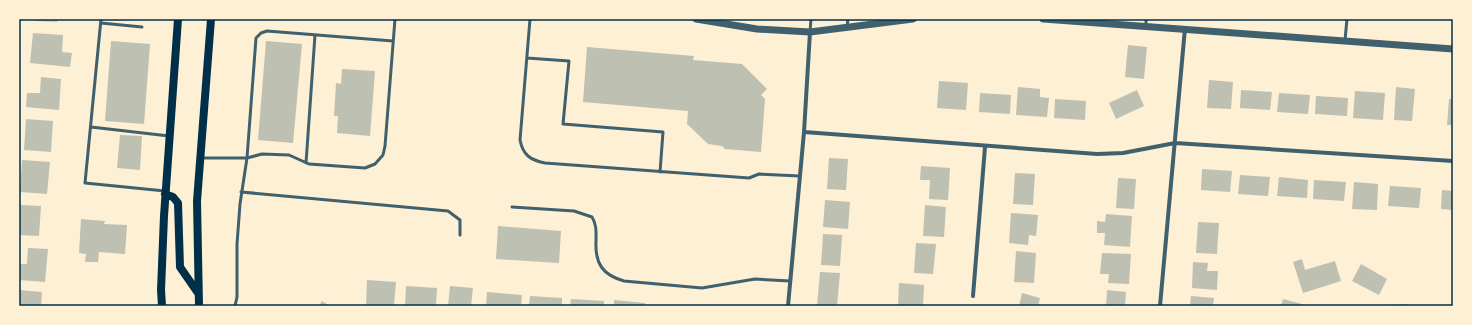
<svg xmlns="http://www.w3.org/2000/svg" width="1472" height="325" font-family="'DM Sans',sans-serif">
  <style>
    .building { fill: #bec0b2 }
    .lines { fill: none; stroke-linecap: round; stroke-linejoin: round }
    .service { stroke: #3f606c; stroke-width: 3 }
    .minor { stroke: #3f606c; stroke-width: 4 }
    .tertiary { stroke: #3f606c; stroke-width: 7 }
    .secondary { stroke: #003049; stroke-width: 8 }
    .neatline { fill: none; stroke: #003049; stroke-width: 1.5 }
  </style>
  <rect width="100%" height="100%" fill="#fdf0d5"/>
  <!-- building -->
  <path class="building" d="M35,19h22v3l-22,-1z
    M33,33l30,2 -1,17 10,1 -2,14 -40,-4z
    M111,41l39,3 -6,80 -39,-3z
    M266,41l36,3 -9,99 -35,-3z
    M1128,45l19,2 -3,32 -19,-2z
    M587,47l107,9 -1,4 49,4 25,25 -6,6 4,4 -4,53 -36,-3 -3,-3 -14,-2 -21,-20 1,-13 -105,-9z
    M342,69l33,2 -5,65 -33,-3 1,-17h-4l2,-33 5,1z
    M41,77l20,2 -2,31 -33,-3 1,-14h13z
    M1209,80l24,2 -2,27 -24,-1z
    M939,81l29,2 -2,27 -29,-2z
    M1018,87l22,2v8l9,1 -2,19 -31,-2z
    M1396,87l19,2 -3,32 -18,-1z
    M1137,90l7,16 -28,13 -7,-16z
    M1241,90l31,2 -2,18 -30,-2z
    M1355,91l30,2 -2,27 -30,-2z
    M980,93l31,2 -1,19 -31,-2z
    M1279,93l31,2 -2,19 -31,-2z
    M1316,96l32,2 -1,18 -32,-2z
    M1055,99l31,2 -1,19 -31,-2z
    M1449,99h4v26h-6z
    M26,119l27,2 -2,31 -27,-2z
    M120,135l22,1 -2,34 -23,-2z
    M829,158l19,1 -2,31 -19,-1z
    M22,160l28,2 -3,32 -27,-2z
    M921,166l29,2 -2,32 -19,-1 1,-19h-10z
    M1202,169l30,2 -2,21 -29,-2z
    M1015,173l20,1 -2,31 -20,-1z
    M1240,175l30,2 -2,19 -30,-2z
    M1279,177l29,3 -1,18 -30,-2z
    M1118,178l18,1 -2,30 -18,-1z
    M1314,180l32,2 -2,19 -31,-2z
    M1354,182l24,2 -1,26 -25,-1z
    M1390,186l31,2 -2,20 -31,-2z
    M1442,190l11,1v19l-12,-1z
    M825,200l25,2 -2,27 -25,-2z
    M20,205l21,1 -2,30 -20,-1z
    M925,205l21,2 -2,30 -21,-1z
    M1011,213l27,2 -2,21 -7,-1 -1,10 -19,-2z
    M1106,214l26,2 -2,31 -26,-2 1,-12h-8v-12l8,1z
    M81,219l24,2 -1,3 23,1 -2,29 -26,-2 -1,10h-13l1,-8 -7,-1z
    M1198,222l21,1 -2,31 -21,-1z
    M498,226l63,5 -2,32 -63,-4z
    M823,234l19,1 -2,31 -19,-1z
    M916,243l20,1 -3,30 -19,-1z
    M28,248l20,1 -3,33 -26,-2v-16h8z
    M1016,251l20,2 -2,30 -20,-1z
    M1102,253l29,1 -2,30 -21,-1 1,-9h-9z
    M1302,259l3,11 30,-9 6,20 -38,12 -10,-31z
    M1193,262l15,1 -1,8h11l-1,19 -25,-2z
    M1361,264l26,15 -8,16 -27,-14z
    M820,272l20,1 -3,33h-20z
    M367,280l29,2 -2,24h-28z
    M899,283l25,2 -1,21h-25z
    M406,286l31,2 -1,18h-31z
    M450,286l23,2 -2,18h-23z
    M19,290l23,2 -1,14h-22z
    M1107,290l19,2 -1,14h-19z
    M487,292l35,3 -1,11h-35z
    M1022,293l18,5 -2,8h-19z
    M530,296l32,2v8h-33z
    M1191,296l23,2 -1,8h-23z
    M571,299l33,2v5h-34z
    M1283,299l19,5v2h-21z
    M614,300l31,3v3h-31z
    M322,301l8,5h-11z
    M1407,304v2h-20v-1z"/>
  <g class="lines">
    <!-- service -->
    <path class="service" d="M101,19l-16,164 80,8
      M530,19l-10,121c3,15 10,20 25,23l204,15 10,-4 41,2
      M101,23l41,4
      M1146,26v-7
      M847,27l1,-8
      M810,32l1,-13
      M1345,40l2,-21
      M527,58l42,3 -6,63 100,8 -3,40
      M91,127l78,9
      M202,158h45l15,-4 27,1 20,9 56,4 10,-4 8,-9 2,-9 10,-127
      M306,163l9,-128
      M241,192l207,19 12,9v15
      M512,207l62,4 18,6c5,8 4,16 4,25 -1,22 7,33 28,39l78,7 53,-9 35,2
      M235,306l2,-9v-53l3,-40 7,-46 9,-120 5,-5 6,-2 126,10"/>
    <!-- minor -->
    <path class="minor" d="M804,132l293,22 26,-1 52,-10 278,18
      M973,296l12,-149
      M788,306l16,-174 6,-100
      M1160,306l25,-278"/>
    <!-- tertiary -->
    <path class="tertiary" d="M696,19l61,10 53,3 103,-13
      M1043,19l410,30"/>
    <!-- secondary -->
    <path class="secondary" d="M165,194l8,3 5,6 2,64 18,26
      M162,306l-1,-16 3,-74 14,-197
      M199,306l-2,-105 14,-182"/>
  </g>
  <!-- border -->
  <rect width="1472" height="325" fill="none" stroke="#fdf0d5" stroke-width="40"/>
  <rect x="20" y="20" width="1432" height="285" class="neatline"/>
</svg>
